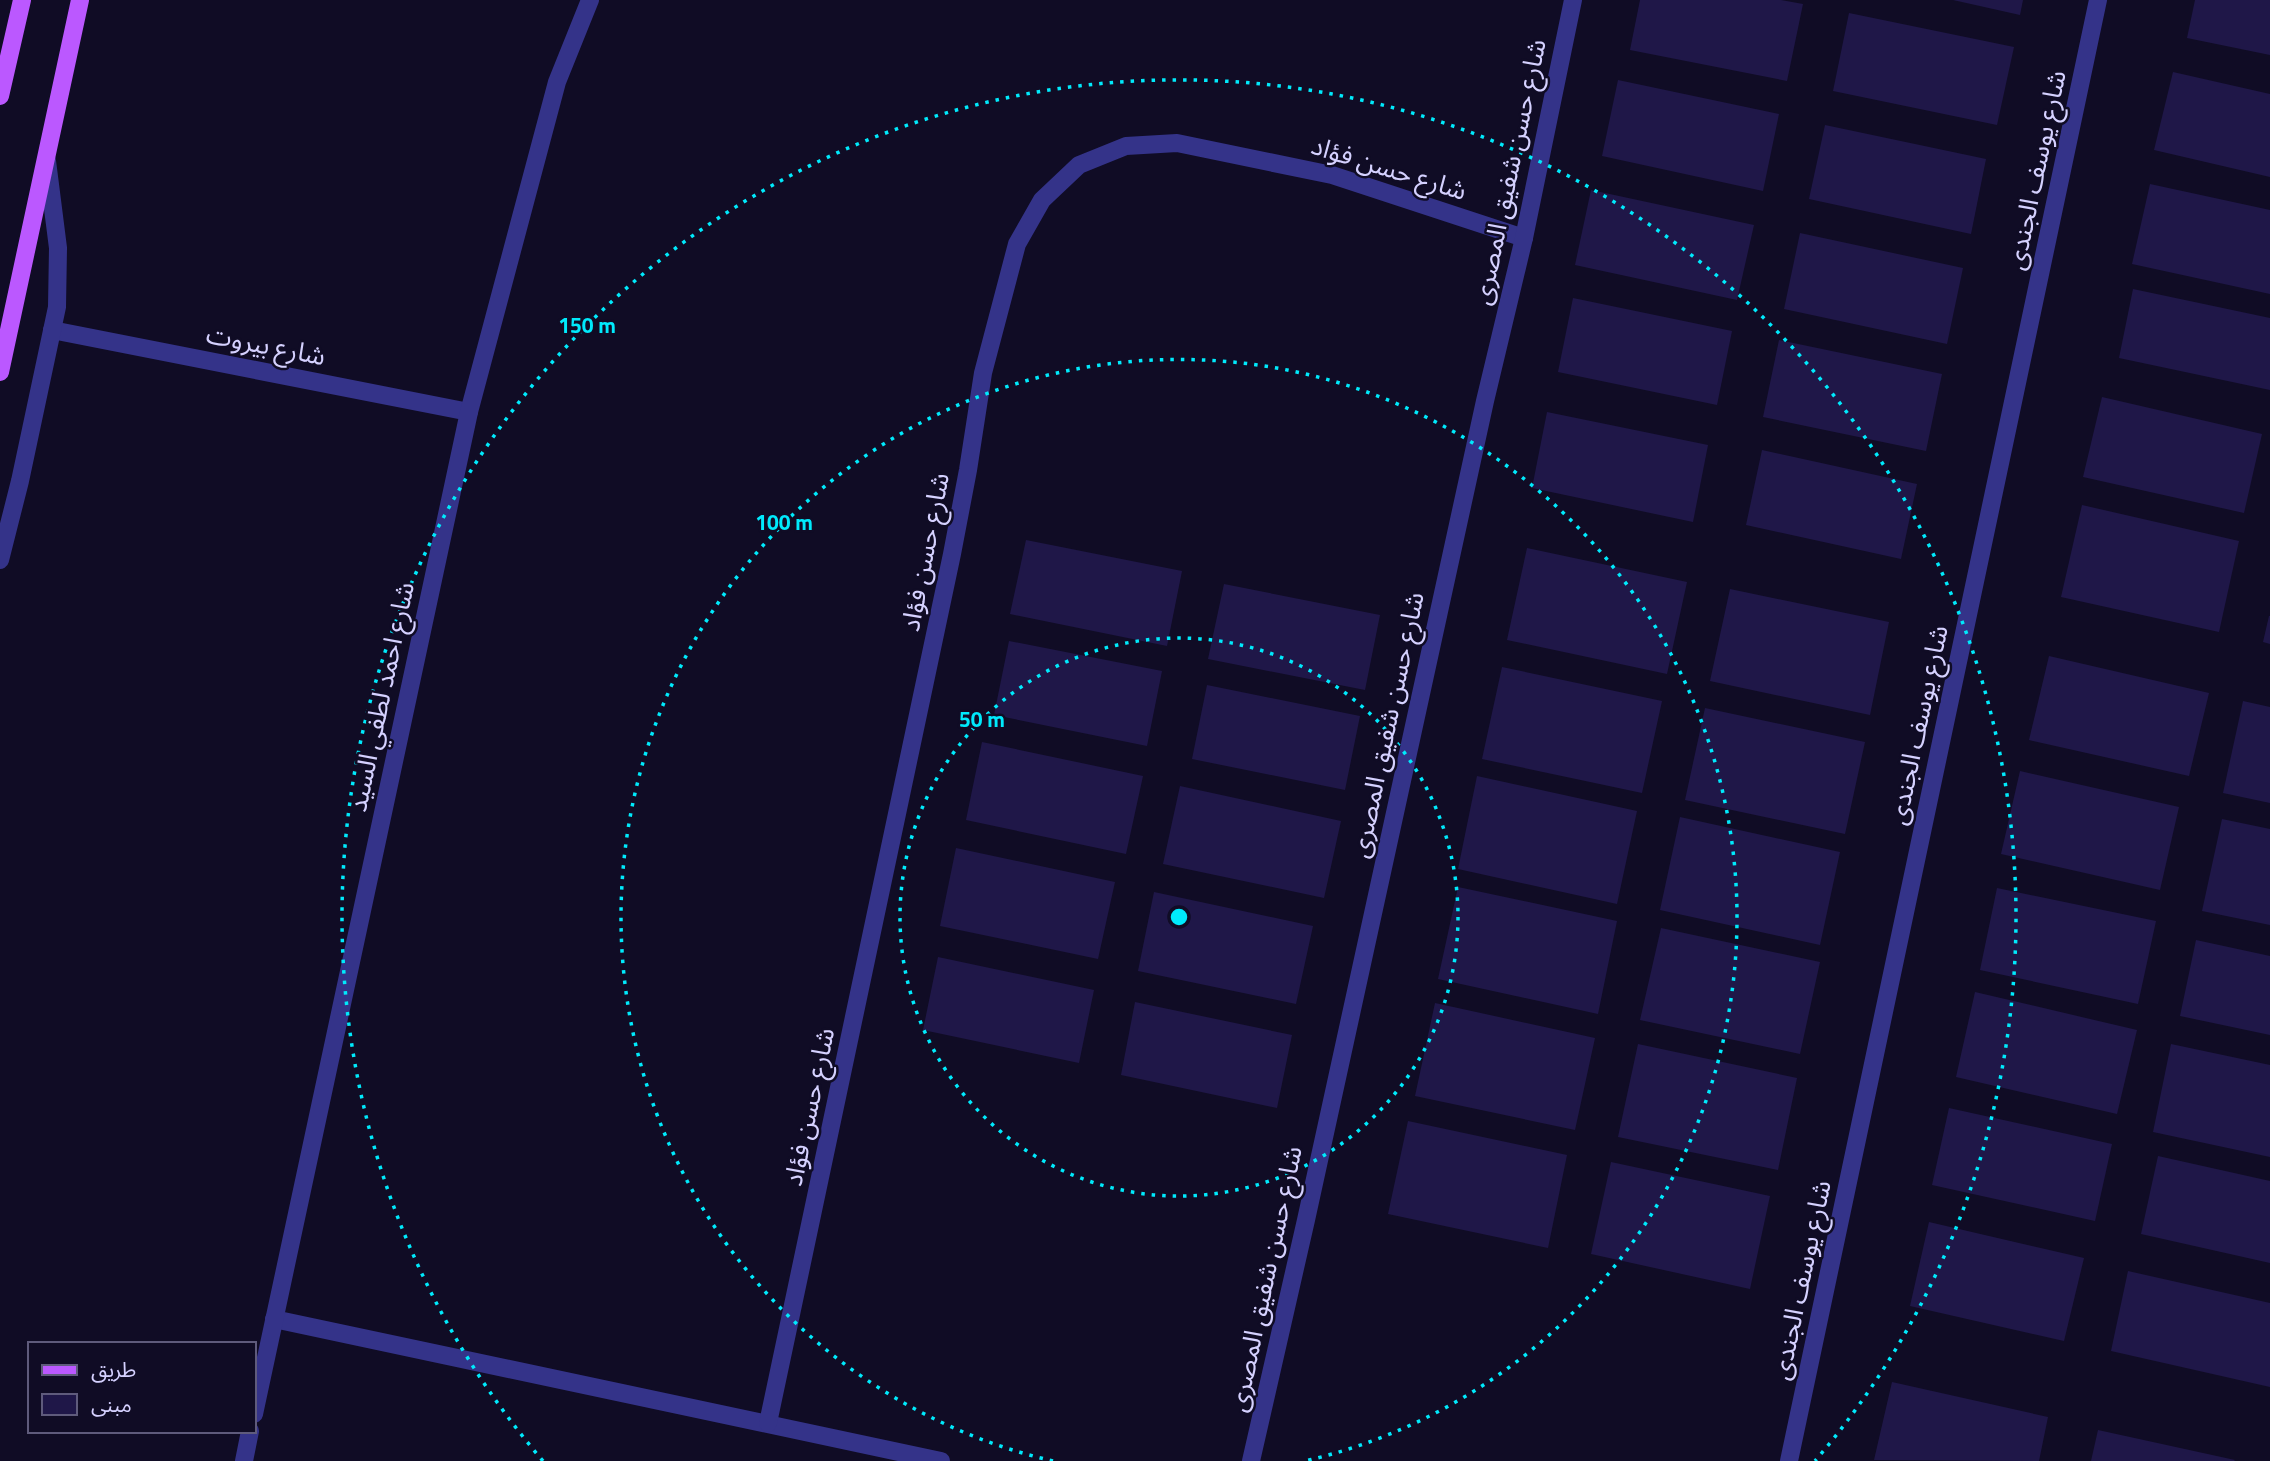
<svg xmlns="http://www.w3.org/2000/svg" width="2270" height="1461" font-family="'Titillium Web','Noto Sans Arabic',sans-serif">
	<rect width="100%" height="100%" fill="#100c25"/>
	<g fill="#1f1748">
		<path d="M1640,0H1781L1803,4L1787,81L1630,50Z"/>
		<path d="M1953,0H2023L2020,15Z"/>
		<path d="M2195,0H2270V55L2187,38Z"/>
		<path d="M1849,13L2014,47L1997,125L1833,91Z"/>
		<path d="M2173,72L2270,94V177L2154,150Z"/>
		<path d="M1618,80L1779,114L1763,191L1602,156Z"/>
		<path d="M1825,125L1986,159L1971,234L1809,199Z"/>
		<path d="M2150,184L2270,210V294L2132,264Z"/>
		<path d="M1591,190L1754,225L1737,300L1575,265Z"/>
		<path d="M1800,233L1963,268L1947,344L1784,309Z"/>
		<path d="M2133,289L2270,318V390L2119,358Z"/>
		<path d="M1573,298L1732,331L1717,405L1558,372Z"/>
		<path d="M1779,340L1942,374L1926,451L1763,417Z"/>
		<path d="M2102,397L2262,434L2244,513L2083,477Z"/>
		<path d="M1547,412L1708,445L1693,522L1532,488Z"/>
		<path d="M1762,450L1917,484L1901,559L1746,525Z"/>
		<path d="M2082,505L2239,541L2219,632L2061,597Z"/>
		<path d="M1026,540L1182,571L1167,646L1010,614Z"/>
		<path d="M1527,548L1687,582L1667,674L1507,640Z"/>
		<path d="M1224,584L1380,615L1365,690L1208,659Z"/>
		<path d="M1730,589L1889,622L1870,715L1710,681Z"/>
		<path d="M2269,616H2270V644L2263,642Z"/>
		<path d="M1009,641L1162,671L1147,746L994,715Z"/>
		<path d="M2049,656L2209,693L2189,776L2029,740Z"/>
		<path d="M1502,667L1662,701L1642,793L1482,759Z"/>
		<path d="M1207,685L1360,716L1345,790L1192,759Z"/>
		<path d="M2243,701L2270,707V803L2223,793Z"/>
		<path d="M1705,708L1865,742L1845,834L1685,800Z"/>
		<path d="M982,742L1143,776L1126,854L966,820Z"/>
		<path d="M2020,771L2179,807L2160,890L2001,854Z"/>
		<path d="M1477,776L1637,811L1617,904L1458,869Z"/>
		<path d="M1180,786L1341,821L1324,898L1163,864Z"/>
		<path d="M1680,817L1840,852L1820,945L1660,910Z"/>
		<path d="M2222,819L2270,829V925L2202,911Z"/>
		<path d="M956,848L1115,882L1098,959L940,926Z"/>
		<path d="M1458,887L1617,921L1598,1014L1438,979Z"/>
		<path d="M1997,888L2156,921L2138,1004L1980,970Z"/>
		<path d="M1154,892L1313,926L1296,1004L1138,971Z"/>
		<path d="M1661,928L1820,962L1800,1054L1640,1020Z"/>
		<path d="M2196,940L2270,956V1035L2180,1016Z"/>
		<path d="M938,957L1094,990L1079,1063L923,1030Z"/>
		<path d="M1975,992L2137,1030L2117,1114L1956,1077Z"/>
		<path d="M1135,1002L1292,1035L1277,1108L1121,1075Z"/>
		<path d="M1435,1003L1595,1038L1575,1130L1415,1096Z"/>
		<path d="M1638,1044L1797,1078L1778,1170L1618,1137Z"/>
		<path d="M2171,1044L2270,1065V1157L2153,1132Z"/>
		<path d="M1949,1108L2112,1144L2095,1221L1932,1185Z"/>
		<path d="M1408,1121L1567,1155L1548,1248L1388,1214Z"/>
		<path d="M2158,1156L2270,1181V1263L2141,1234Z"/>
		<path d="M1611,1162L1770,1196L1750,1289L1591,1254Z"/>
		<path d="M1929,1222L2084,1258L2064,1341L1910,1306Z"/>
		<path d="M2128,1271L2270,1303V1387L2111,1351Z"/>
		<path d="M1892,1382L2048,1417L2039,1461L1874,1460Z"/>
		<path d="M2098,1430L2235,1460L2234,1461H2091Z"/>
	</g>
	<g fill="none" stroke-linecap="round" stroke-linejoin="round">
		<g stroke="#343389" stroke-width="18">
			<path d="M52,330L469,412"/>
			<path d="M0,560L20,481L57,307L58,248L47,161"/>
			<path d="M274,1319L941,1461"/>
			<path d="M254,1414L469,412L557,82L590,0"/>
			<path d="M768,1423L952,554L968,470L983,373L1017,244L1042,200L1079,165L1126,146L1177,143L1332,175L1524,238"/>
			<path d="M244,1461L250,1431"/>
			<path d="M1251,1461L1306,1220L1485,401L1524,238L1573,0"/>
			<path d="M1789,1461L2098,0"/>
		</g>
		<g stroke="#bb58ff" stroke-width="18">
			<path d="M0,96L22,0"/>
			<path d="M0,372L80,0"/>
		</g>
	</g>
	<g fill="none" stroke="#00eafc" stroke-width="3.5" stroke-dasharray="3.5 7">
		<circle cx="1179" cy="917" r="279"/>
		<path d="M1053 1461A558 558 0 1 1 1305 1461"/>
		<path d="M543 1461A837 837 0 1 1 1815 1461"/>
	</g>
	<g text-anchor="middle" stroke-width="5" stroke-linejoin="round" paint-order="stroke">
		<g font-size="26" fill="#d5d1ff" stroke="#100c25">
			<text transform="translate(1389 168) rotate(17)" y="9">شارع حسن فؤاد</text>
			<text transform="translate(2036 170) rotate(-78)" y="9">شارع يوسف الجندى</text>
			<text transform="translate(1509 172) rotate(-78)" y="9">شارع حسن شفيق المصرى</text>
			<text transform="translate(266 345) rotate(11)" y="9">شارع بيروت</text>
			<text transform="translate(925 552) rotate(-79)" y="9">شارع حسن فؤاد</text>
			<text transform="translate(381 697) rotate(-78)" y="9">شارع احمد لطفي السيد</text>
			<text transform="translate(1387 725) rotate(-78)" y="9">شارع حسن شفيق المصرى</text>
			<text transform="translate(1918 725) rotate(-78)" y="9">شارع يوسف الجندى</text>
			<text transform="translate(809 1107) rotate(-78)" y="9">شارع حسن فؤاد</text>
			<text transform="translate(1265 1279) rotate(-78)" y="9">شارع حسن شفيق المصرى</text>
			<text transform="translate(1801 1280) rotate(-78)" y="9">شارع يوسف الجندى</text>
		</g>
	</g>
	<circle cx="1179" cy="917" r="10" fill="#00eafc" stroke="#100c25" stroke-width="3.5"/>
	<g font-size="21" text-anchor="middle" font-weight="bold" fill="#00eafc" stroke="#100c25" stroke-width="5" stroke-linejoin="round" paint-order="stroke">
		<text x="587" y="333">150 m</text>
		<text x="784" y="530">100 m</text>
		<text x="982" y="727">50 m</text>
	</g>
	<rect x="28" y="1342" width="228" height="91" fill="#100c25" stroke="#5f5b7c" stroke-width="2"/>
	<rect x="42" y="1365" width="35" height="10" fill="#bb58ff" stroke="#5f5b7c" stroke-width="2"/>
	<text x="91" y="1377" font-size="21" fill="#d5d1ff">طريق</text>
	<rect x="42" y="1394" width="35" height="21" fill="#1f1748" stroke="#5f5b7c" stroke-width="2"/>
	<text x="91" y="1412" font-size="21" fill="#d5d1ff">مبنى</text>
</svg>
